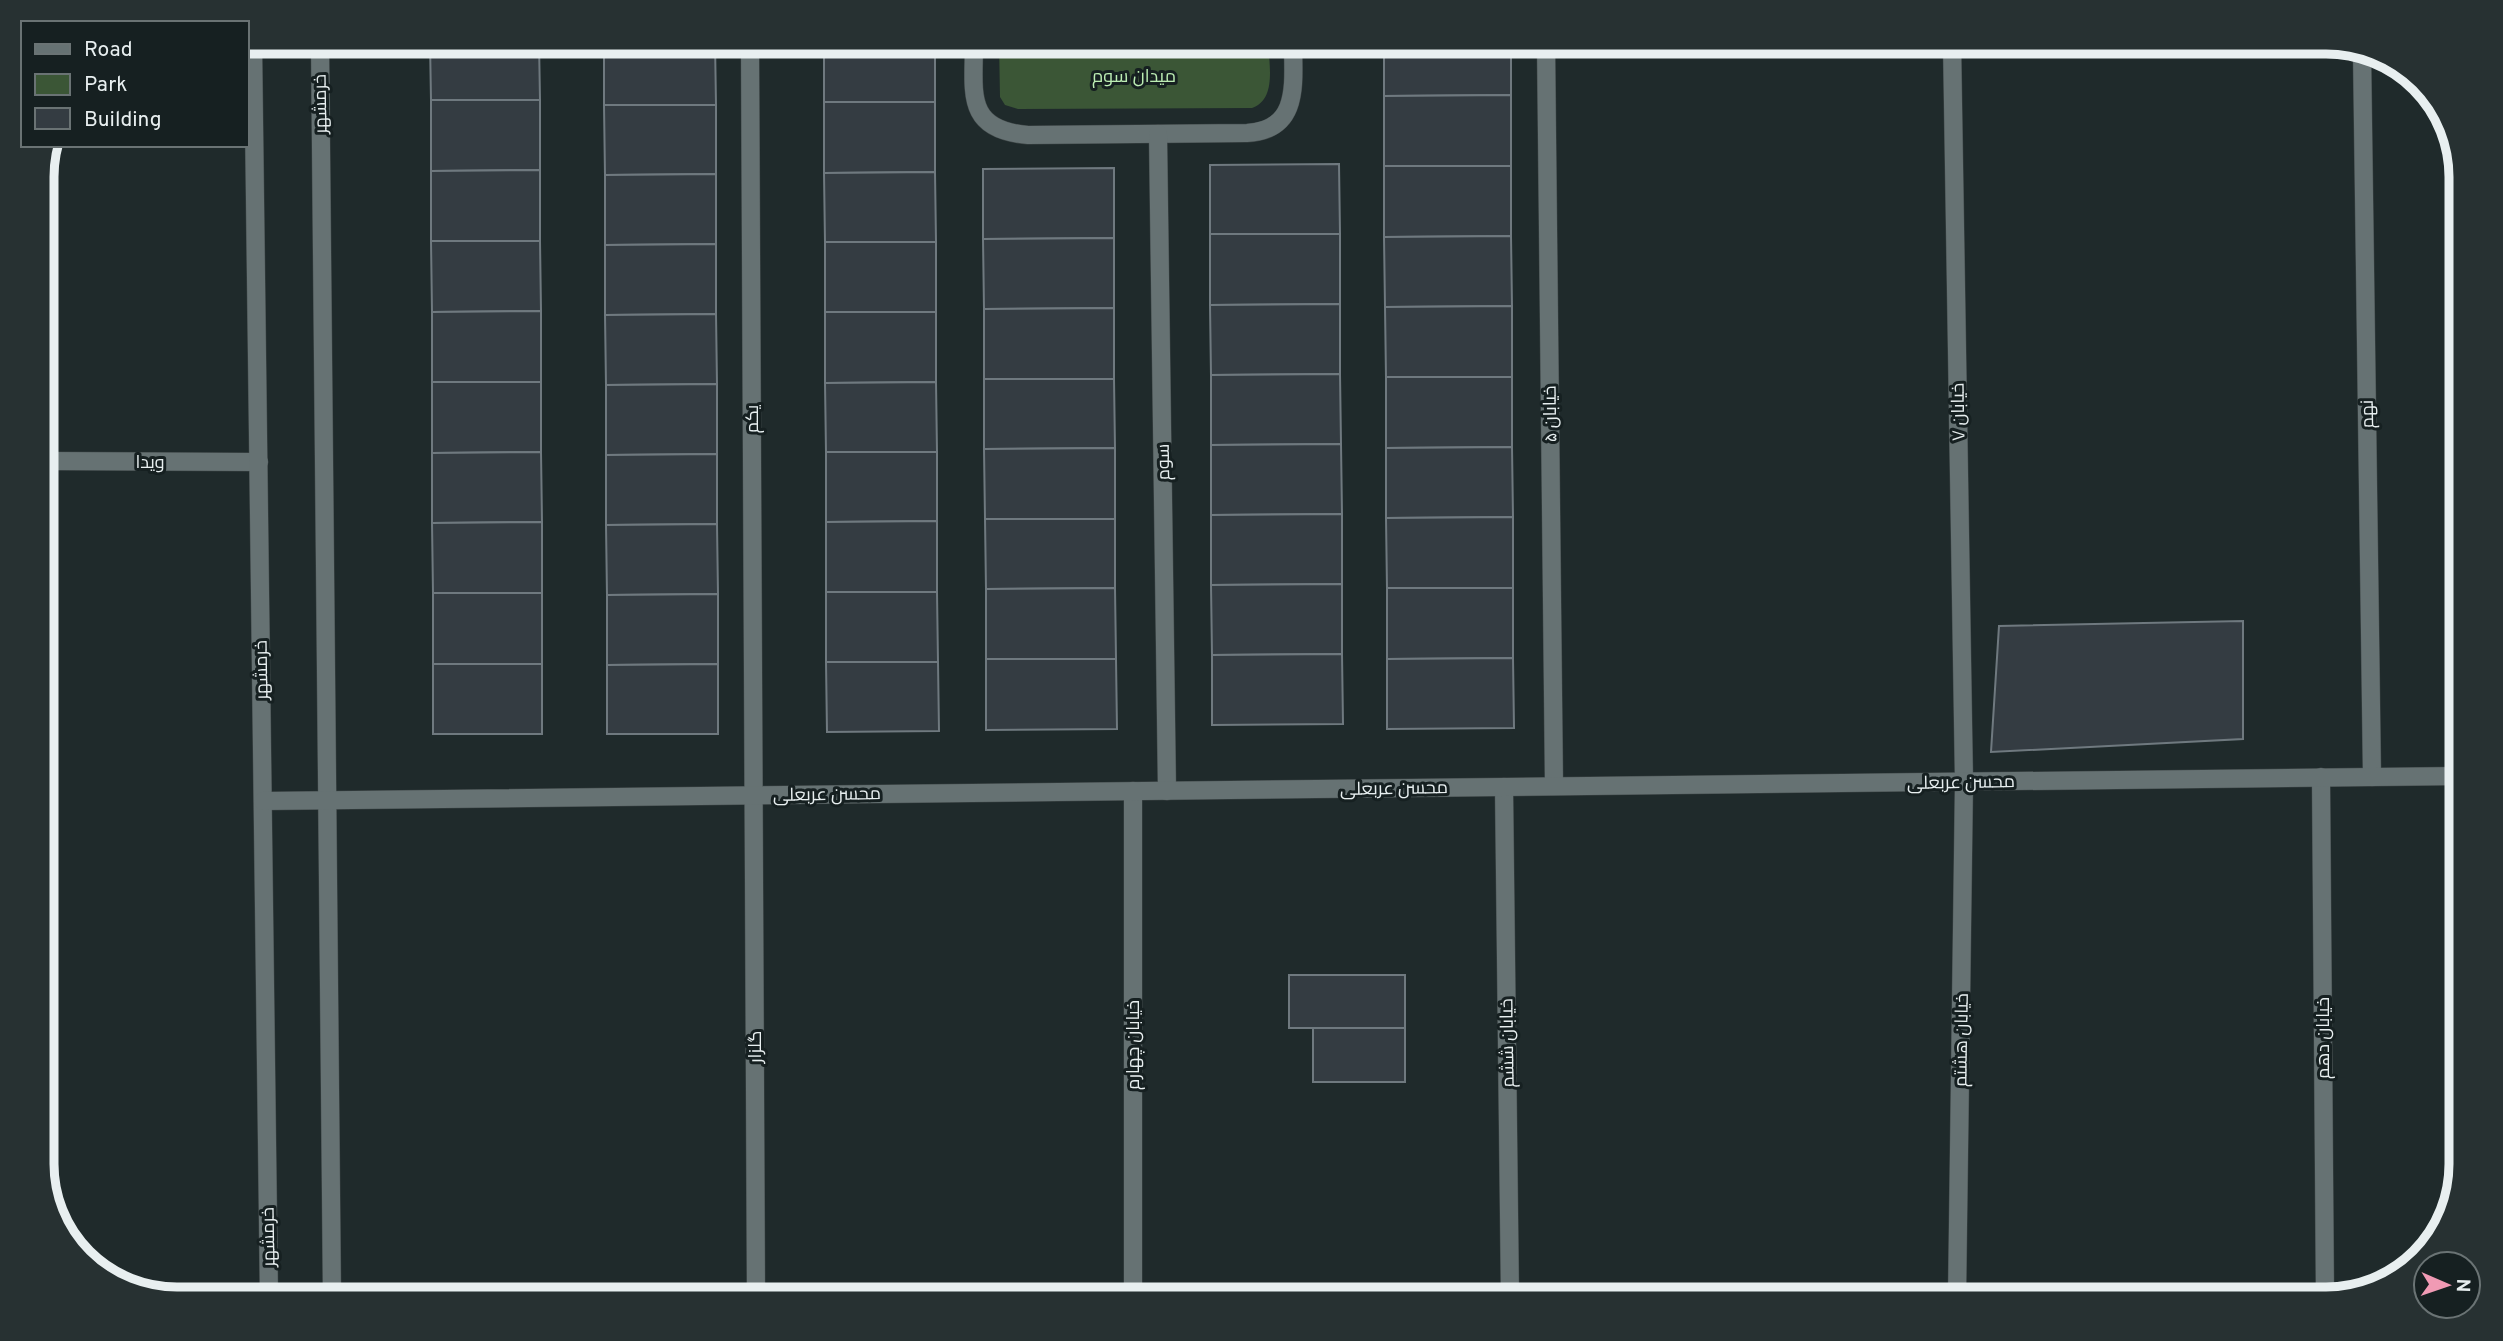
<svg xmlns="http://www.w3.org/2000/svg" width="2503" height="1341" font-family="Overpass,Cairo,sans-serif">
	<rect width="100%" height="100%" fill="#1f2a2b"/>
	<path fill="#3b5636" d="M999,42H1268C1269,63 1277,100 1252,108L1018,109L1005,105L1000,97Z"/>
	<g fill="#343c42" stroke="#6f797f" stroke-width="2">
		<path d="M430,42H539L540,100H431Z"/>
		<path d="M604,42H715L716,105H604Z"/>
		<rect x="824" y="42" width="111" height="60"/>
		<path d="M1384,42H1511V95L1384,96Z"/>
		<path d="M1511,95V166H1384V96Z"/>
		<path d="M431,100H540V170L431,171Z"/>
		<path d="M824,102H935V172L824,173Z"/>
		<path d="M604,105H716V174L605,175Z"/>
		<path d="M1339,164L1340,234H1210V165Z"/>
		<path d="M1384,166H1511V236L1384,237Z"/>
		<path d="M1114,168V238L983,239V169Z"/>
		<path d="M540,170V241H431V171Z"/>
		<path d="M935,172L936,242H825L824,173Z"/>
		<path d="M716,174V244L605,245V175Z"/>
		<path d="M1210,234H1340V304L1210,305Z"/>
		<path d="M1511,236L1512,306L1385,307L1384,237Z"/>
		<path d="M1114,238V308L984,309L983,239Z"/>
		<path d="M431,241H540L541,311L432,312Z"/>
		<rect x="825" y="242" width="111" height="70"/>
		<path d="M716,244V314L605,315V245Z"/>
		<path d="M1340,304V374L1211,375L1210,305Z"/>
		<path d="M1512,306V377H1386L1385,307Z"/>
		<path d="M1114,308V379H984V309Z"/>
		<path d="M541,311V382H432V312Z"/>
		<path d="M825,312H936V382L825,383Z"/>
		<path d="M716,314L717,384L606,385L605,315Z"/>
		<path d="M1340,374L1341,444L1211,445V375Z"/>
		<path d="M1386,377H1512V447L1386,448Z"/>
		<path d="M984,379H1114L1115,448L984,449Z"/>
		<path d="M432,382H541V452L432,453Z"/>
		<path d="M936,382L937,452H826L825,383Z"/>
		<path d="M717,384V454L606,455V385Z"/>
		<path d="M1341,444L1342,514L1211,515V445Z"/>
		<path d="M1512,447L1513,517L1386,518V448Z"/>
		<path d="M1115,448V519H985L984,449Z"/>
		<path d="M541,452L542,522L432,523V453Z"/>
		<path d="M826,452H937V521L826,522Z"/>
		<path d="M717,454V524L606,525V455Z"/>
		<path d="M1342,514V584L1211,585V515Z"/>
		<path d="M1513,517V588H1387L1386,518Z"/>
		<path d="M985,519H1115V588L986,589Z"/>
		<path d="M937,521V592H826V522Z"/>
		<path d="M542,522V593H433L432,523Z"/>
		<path d="M717,524L718,594L607,595L606,525Z"/>
		<path d="M1342,584V654L1212,655L1211,585Z"/>
		<path d="M1115,588L1116,659H986V589Z"/>
		<path d="M1387,588H1513V658L1387,659Z"/>
		<path d="M826,592H937L938,662H826Z"/>
		<rect x="433" y="593" width="109" height="71"/>
		<path d="M718,594V664L607,665V595Z"/>
		<path d="M2243,621V739L1991,752L1999,626Z"/>
		<path d="M1342,654L1343,724L1212,725V655Z"/>
		<path d="M1513,658L1514,728L1387,729V659Z"/>
		<path d="M986,659H1116L1117,729L986,730Z"/>
		<path d="M826,662H938L939,731L827,732Z"/>
		<rect x="433" y="664" width="109" height="70"/>
		<path d="M718,664V734H607V665Z"/>
		<rect x="1289" y="975" width="116" height="53"/>
		<rect x="1313" y="1028" width="92" height="54"/>
	</g>
	<g fill="none" stroke-linecap="round" stroke-linejoin="round">
		<g stroke="#3f4748" stroke-width="19">
			<g id="street">
				<path d="M750,42L756,1299"/>
				<path d="M974,42C974,92 964,130 1028,135L1247,133C1301,130 1293,82 1293,42"/>
				<path d="M1546,42L1554,786"/>
				<path d="M1952,42L1964,782L1957,1299"/>
				<path d="M2362,51L2372,777"/>
				<path d="M1158,134L1167,791"/>
				<path d="M42,461L259,462"/>
				<path d="M2321,777L2325,1299"/>
				<path d="M1504,787L1510,1299"/>
				<path d="M1133,1299V791"/>
			</g>
		</g>
		<g stroke="#3f4748" stroke-width="19">
			<g id="secondary">
				<path d="M253,42L269,1299"/>
				<path d="M320,42L332,1299"/>
				<path d="M263,801L2461,776"/>
			</g>
		</g>
		<use href="#street" stroke="#667273" stroke-width="18"/>
		<use href="#secondary" stroke="#667273" stroke-width="18"/>
	</g>
	<g text-anchor="middle" stroke-width="6" stroke-linejoin="round" paint-order="stroke">
		<g font-size="18" fill="#bcedb3" stroke="#162021">
			<text x="1134" y="82">میدان سوم</text>
		</g>
		<g font-size="18" fill="#e8eff0" stroke="#162021">
			<text transform="translate(320 104) rotate(-91)" y="6">خرمشهر</text>
			<text transform="translate(1958 412) rotate(-91)" y="6">خیابان ۷</text>
			<text transform="translate(1550 414) rotate(-91)" y="6">خیابان ۵</text>
			<text transform="translate(2367 414) rotate(-91)" y="6">نهم</text>
			<text transform="translate(752 419) rotate(-90)" y="6">یکم</text>
			<text x="150" y="468">ویدا</text>
			<text transform="translate(1163 462) rotate(-91)" y="6">سوم</text>
			<text transform="translate(261 670) rotate(-91)" y="6">خرمشهر</text>
			<text transform="translate(1961 782) rotate(-1)" y="6">محسن عربعلی</text>
			<text transform="translate(1394 788) rotate(-1)" y="6">محسن عربعلی</text>
			<text transform="translate(827 794) rotate(-1)" y="6">محسن عربعلی</text>
			<text transform="translate(2323 1038) rotate(-90)" y="6">خیابان دهم</text>
			<text transform="translate(1961 1040) rotate(-89)" y="6">خیابان هشتم</text>
			<text transform="translate(1507 1043) rotate(-91)" y="6">خیابان ششم</text>
			<text transform="translate(1133 1045) rotate(-90)" y="6">خیابان چهارم</text>
			<text transform="translate(755 1047) rotate(-90)" y="6">گلزار</text>
			<text transform="translate(268 1237) rotate(-91)" y="6">خرمشهر</text>
		</g>
	</g>
	<path d="M0 0H2503V1341H0ZM177 54H2326A123 123 0 0 1 2449 177V1164A123 123 0 0 1 2326 1287H177A123 123 0 0 1 54 1164V177A123 123 0 0 1 177 54Z" fill="#273132" fill-rule="evenodd"/>
	<path fill="none" stroke="#e8eff0" stroke-width="9" d="M177 54H2326A123 123 0 0 1 2449 177V1164A123 123 0 0 1 2326 1287H177A123 123 0 0 1 54 1164V177A123 123 0 0 1 177 54Z"/>
	<rect x="21" y="21" width="228" height="126" fill="#162021" stroke="#6a7374" stroke-width="2"/>
	<rect x="35" y="44" width="35" height="10" fill="#667273" stroke="#6a7374" stroke-width="2"/>
	<text x="84" y="56" font-size="21" fill="#e8eff0">Road</text>
	<rect x="35" y="74" width="35" height="21" fill="#3b5636" stroke="#6a7374" stroke-width="2"/>
	<text x="84" y="91" font-size="21" fill="#e8eff0">Park</text>
	<rect x="35" y="108" width="35" height="21" fill="#343c42" stroke="#6a7374" stroke-width="2"/>
	<text x="84" y="126" font-size="21" fill="#e8eff0">Building</text>
	<g transform="translate(2447 1285) rotate(92)"><circle r="33" fill="#162021" stroke="#6a7374" stroke-width="2"/>
	<path d="M0-5L12 26L0 18L-12 26Z" fill="#f09ab4"/>
	<text y="-10" font-size="19" font-weight="bold" text-anchor="middle" fill="#e8eff0">N</text>
	</g>
</svg>
